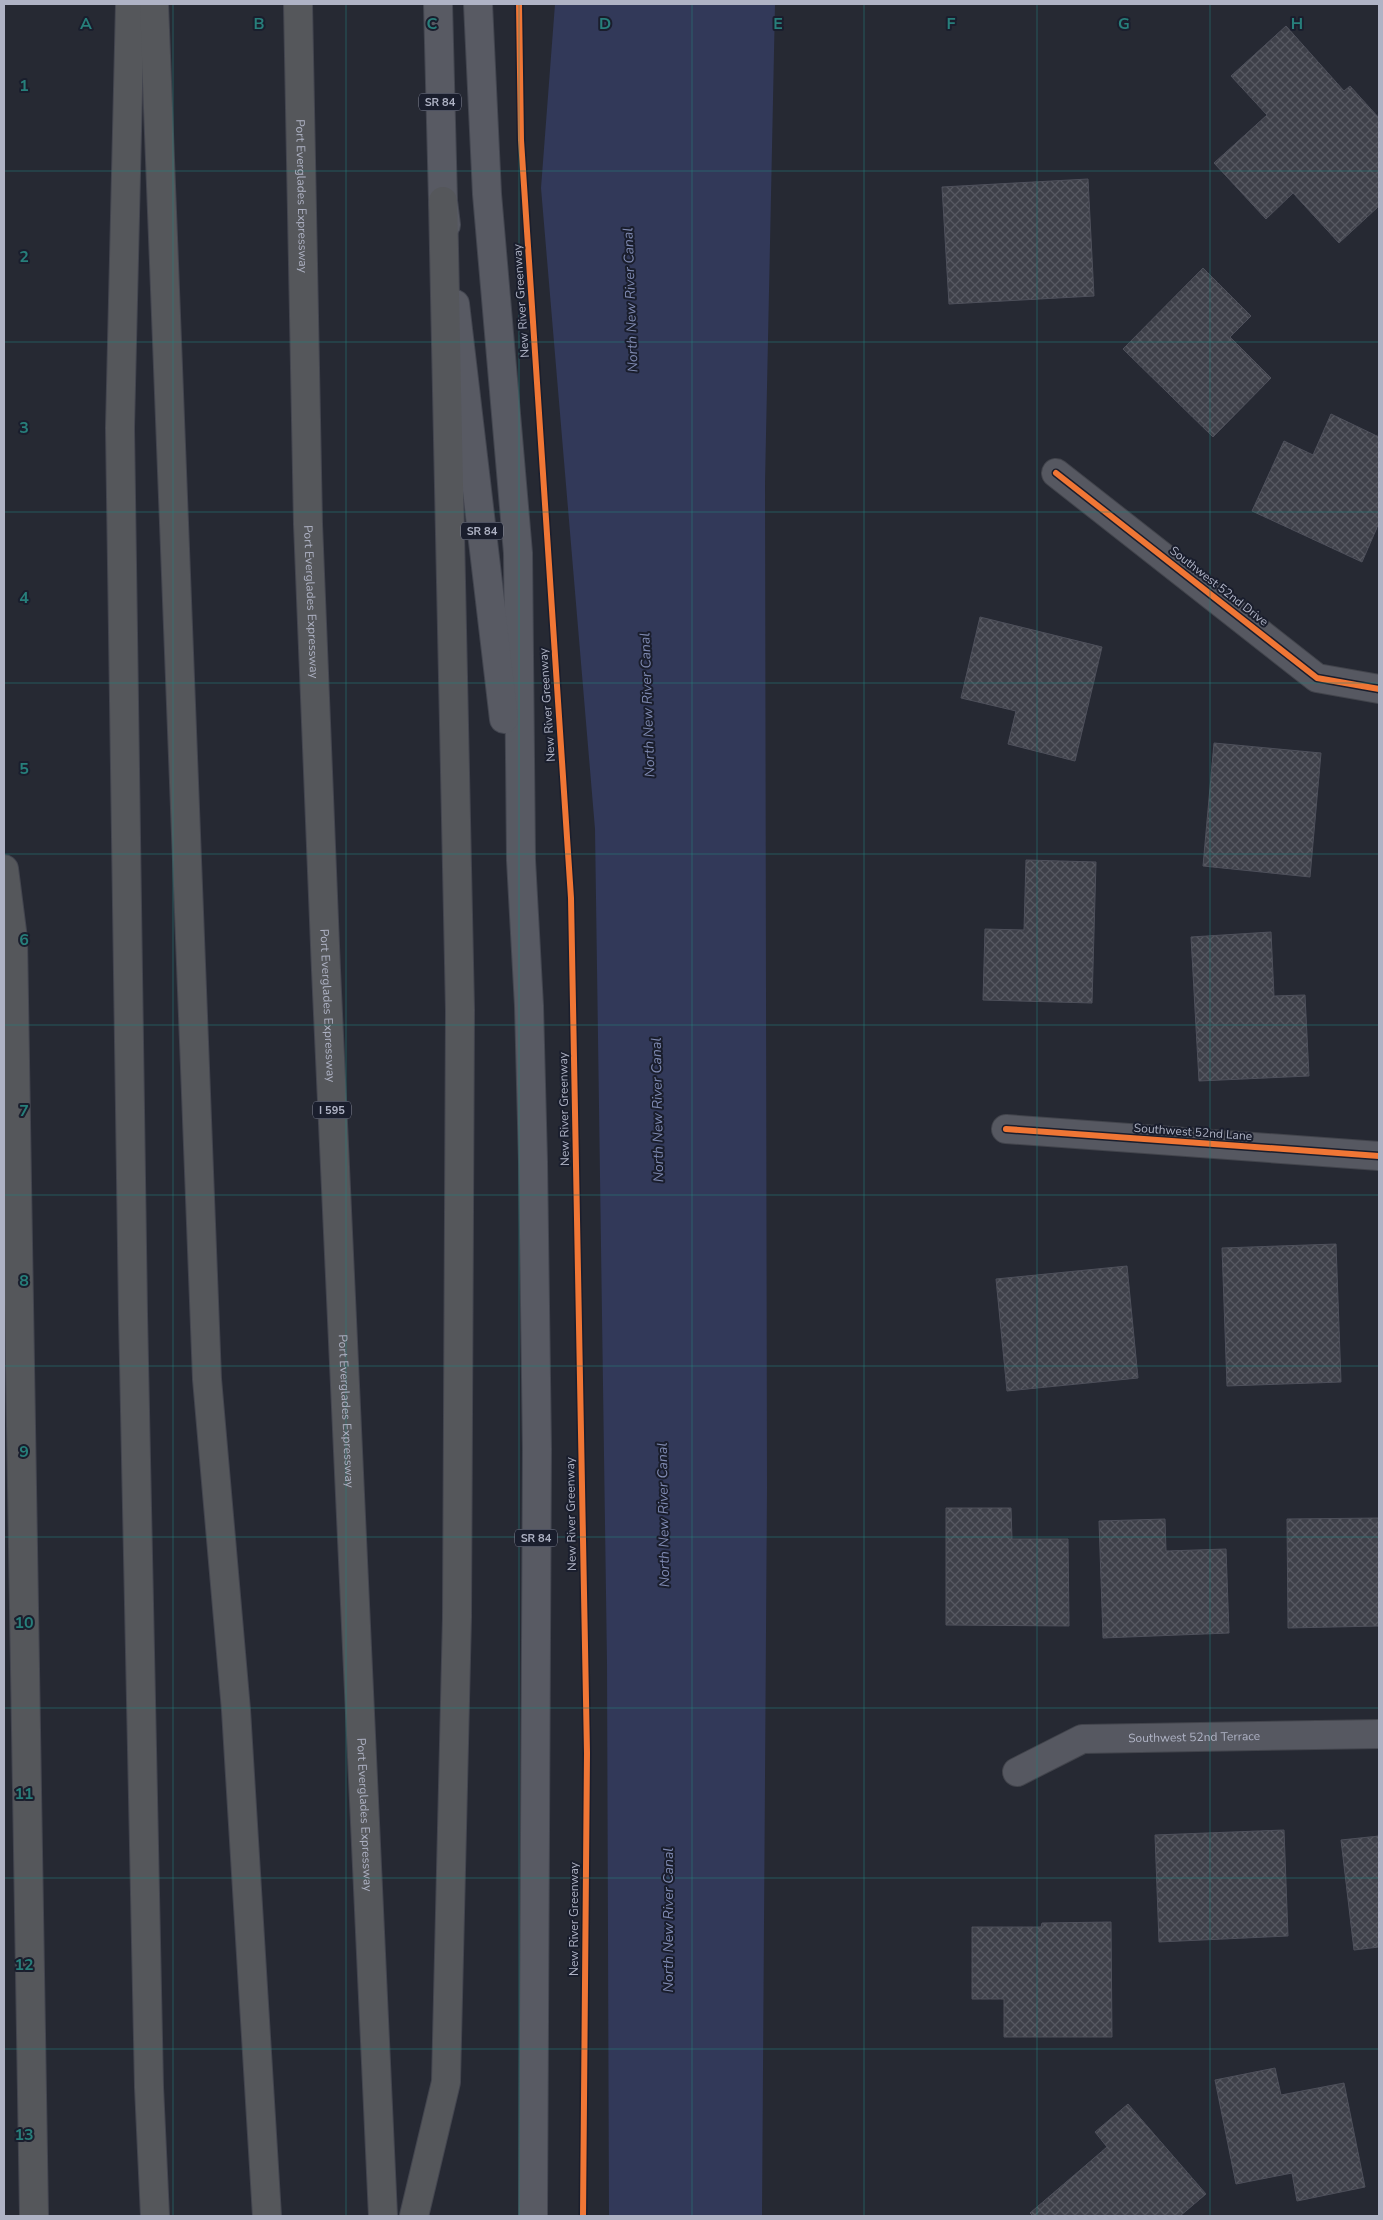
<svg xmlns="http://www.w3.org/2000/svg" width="1383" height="2220" font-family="'Nunito Sans',sans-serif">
	<defs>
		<pattern id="building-cross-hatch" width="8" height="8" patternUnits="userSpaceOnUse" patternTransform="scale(1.25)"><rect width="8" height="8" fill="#3e4049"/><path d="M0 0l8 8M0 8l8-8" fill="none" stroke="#575962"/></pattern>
	</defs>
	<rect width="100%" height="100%" fill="#262933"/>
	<path fill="#323959" d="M555,4H775L765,483L767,1487L762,2216H609L607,1663L595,829L541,188Z"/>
	<g fill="url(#building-cross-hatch)" stroke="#4e505b">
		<path d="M1286,26L1344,91L1350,86L1379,118V206L1339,243L1293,193L1266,219L1214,163L1267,115L1231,76Z"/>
		<path d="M1088,179L1094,296L949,304L942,187Z"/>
		<path d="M1203,268L1251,316L1230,337L1271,378L1213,437L1123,349Z"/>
		<path d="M1331,414L1379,437V523L1362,562L1252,511L1284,441L1313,455Z"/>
		<path d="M980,617L1102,647L1075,761L1008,744L1016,711L961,698Z"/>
		<path d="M1214,743L1321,753L1310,877L1203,866Z"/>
		<path d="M1026,860L1096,862L1092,1003L983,1000L985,929L1024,930Z"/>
		<path d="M1271,932L1274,996L1305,995L1309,1076L1199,1081L1191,937Z"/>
		<path d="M1336,1244L1341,1382L1227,1386L1222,1248Z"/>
		<path d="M1127,1266L1138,1378L1007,1391L996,1279Z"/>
		<path d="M946,1508H1011L1012,1539H1068L1069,1626L946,1625Z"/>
		<path d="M1379,1518V1626L1288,1628L1287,1519Z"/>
		<path d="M1165,1519L1166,1551L1226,1549L1229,1633L1103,1638L1099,1521Z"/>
		<path d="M1284,1830L1288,1936L1159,1942L1155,1835Z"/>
		<path d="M1379,1836V1947L1354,1950L1341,1840Z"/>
		<path d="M1111,1922L1112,2037H1004V1999H972V1927H1041L1042,1923Z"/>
		<path d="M1275,2068L1281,2095L1344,2083L1365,2187L1297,2201L1292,2173L1236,2184L1215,2080Z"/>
		<path d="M1128,2104L1206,2194L1180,2216H1033L1030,2213L1107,2147L1095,2132Z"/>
	</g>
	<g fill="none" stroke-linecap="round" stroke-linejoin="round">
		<g stroke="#42444c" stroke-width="30">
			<g id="street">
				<path d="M1056,473L1317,678L1379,689"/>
				<path d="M1006,1129L1379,1156"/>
				<path id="s1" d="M1017,1772L1082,1739L1379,1734"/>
			</g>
		</g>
		<g stroke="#434650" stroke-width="30">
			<g id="primary">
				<path d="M438,4L443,201L446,225"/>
				<path d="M478,4L487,194L518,553L521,860L529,1006L533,1162L537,1449L533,2216"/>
				<path d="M455,304L504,719"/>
			</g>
		</g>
		<g stroke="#43454f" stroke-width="30">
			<g id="highway">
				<path d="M130,4L120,428L133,1314L149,2087L155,2216"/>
				<path d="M154,4L207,1379L236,1710L267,2216"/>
				<path id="s2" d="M298,4L308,524L326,970L383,2216"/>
				<path d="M4,869L13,939L34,2216"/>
				<path d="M414,2216L446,2082L457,1617L460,1010L443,201"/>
			</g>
		</g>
		<use href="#street" stroke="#565861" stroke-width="28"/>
		<use href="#primary" stroke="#585a63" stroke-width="28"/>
		<use href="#highway" stroke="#55575b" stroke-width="28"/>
		<g stroke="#1a1e2d" stroke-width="9">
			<g id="cycleway">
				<path d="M519,4L521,140L571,898L587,1753L583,2216"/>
				<path d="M1056,473L1317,678L1379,689"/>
				<path d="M1006,1129L1379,1156"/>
			</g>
		</g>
		<use href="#cycleway" stroke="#f07635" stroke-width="6"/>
	</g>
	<path fill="none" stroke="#277f7b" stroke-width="1" stroke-opacity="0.55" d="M173,4V2216M346,4V2216M519,4V2216M692,4V2216M864,4V2216M1037,4V2216M1210,4V2216M4,171H1379M4,342H1379M4,512H1379M4,683H1379M4,854H1379M4,1025H1379M4,1195H1379M4,1366H1379M4,1537H1379M4,1708H1379M4,1878H1379M4,2049H1379"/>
	<g text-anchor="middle" stroke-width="4" stroke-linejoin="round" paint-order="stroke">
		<g fill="#1a1e2d" stroke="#828697" stroke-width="1">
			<rect x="419" y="93.5" width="42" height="17" rx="4"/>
			<rect x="461" y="522.5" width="42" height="17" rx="4"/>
			<rect x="313" y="1101.5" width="38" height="17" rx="4"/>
			<rect x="515" y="1529.5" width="42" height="17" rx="4"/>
		</g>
		<g font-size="11" font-weight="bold" fill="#afb3c5">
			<text x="440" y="106">SR 84</text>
			<text x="482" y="535">SR 84</text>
			<text x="332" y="1114">I 595</text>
			<text x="536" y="1542">SR 84</text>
		</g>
		<g font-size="12" fill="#afb3c5" stroke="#1a1e2d">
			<text dy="4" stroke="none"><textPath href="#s2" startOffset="192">Port Everglades Expressway</textPath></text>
			<text transform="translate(521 301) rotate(-94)" y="4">New River Greenway</text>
			<text transform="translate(1219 586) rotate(38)" y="4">Southwest 52nd Drive</text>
			<text dy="4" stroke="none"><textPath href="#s2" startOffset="598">Port Everglades Expressway</textPath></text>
			<text transform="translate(547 705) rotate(-94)" y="4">New River Greenway</text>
			<text dy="4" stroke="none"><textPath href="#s2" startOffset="1002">Port Everglades Expressway</textPath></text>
			<text transform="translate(564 1109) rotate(-91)" y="4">New River Greenway</text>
			<text transform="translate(1193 1132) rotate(4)" y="4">Southwest 52nd Lane</text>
			<text dy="4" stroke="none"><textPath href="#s2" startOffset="1408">Port Everglades Expressway</textPath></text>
			<text transform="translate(571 1514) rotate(-91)" y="4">New River Greenway</text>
			<text dy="4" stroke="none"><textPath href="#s1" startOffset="185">Southwest 52nd Terrace</textPath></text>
			<text dy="4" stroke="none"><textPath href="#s2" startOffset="1812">Port Everglades Expressway</textPath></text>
			<text transform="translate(574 1919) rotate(-90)" y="4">New River Greenway</text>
		</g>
		<g font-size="14" font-style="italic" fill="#7f8ab2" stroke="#1a1e2d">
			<text transform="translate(630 300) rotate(-92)" y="5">North New River Canal</text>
			<text transform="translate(647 705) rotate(-92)" y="5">North New River Canal</text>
			<text transform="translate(657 1110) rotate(-91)" y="5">North New River Canal</text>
			<text transform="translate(663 1515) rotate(-91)" y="5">North New River Canal</text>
			<text transform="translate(668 1920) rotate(-90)" y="5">North New River Canal</text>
		</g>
	</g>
	<g font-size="16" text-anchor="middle" font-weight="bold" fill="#277f7b" stroke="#1a1e2d" stroke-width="4" stroke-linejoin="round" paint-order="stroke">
		<text x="86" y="29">A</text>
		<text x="259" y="29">B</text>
		<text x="432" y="29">C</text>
		<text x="605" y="29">D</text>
		<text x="778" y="29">E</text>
		<text x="951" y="29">F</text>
		<text x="1124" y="29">G</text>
		<text x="1297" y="29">H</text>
		<text x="24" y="91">1</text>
		<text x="24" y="262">2</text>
		<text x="24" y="433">3</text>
		<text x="24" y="603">4</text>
		<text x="24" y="774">5</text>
		<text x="24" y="945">6</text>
		<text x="24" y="1116">7</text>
		<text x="24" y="1286">8</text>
		<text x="24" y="1457">9</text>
		<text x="24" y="1628">10</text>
		<text x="24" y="1799">11</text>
		<text x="24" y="1970">12</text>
		<text x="24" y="2140">13</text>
	</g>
	<rect width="1383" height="2220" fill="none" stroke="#afb3c5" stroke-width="10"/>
</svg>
